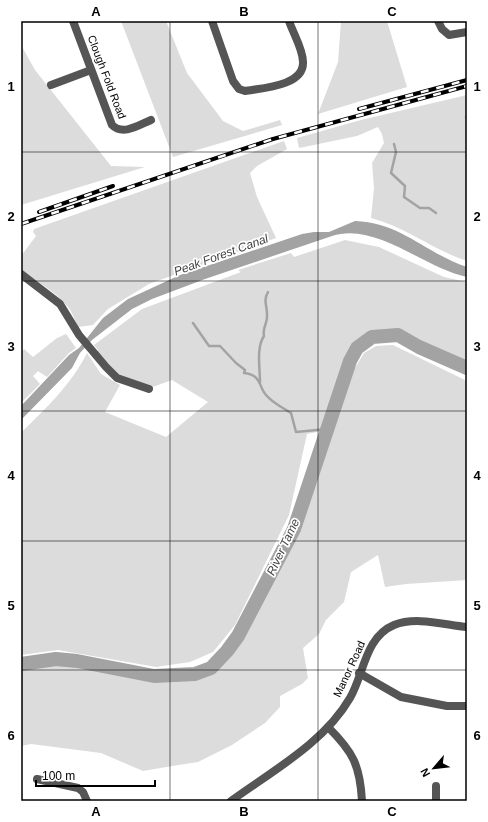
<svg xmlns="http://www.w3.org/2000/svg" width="488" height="822" font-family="Arial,sans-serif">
	<rect width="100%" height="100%" fill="#fff"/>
	<g fill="#dcdcdc">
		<path d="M121,21H166L187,73L223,121L243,131L280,120L282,125L173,157Z"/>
		<path d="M341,21H387L407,87L318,114L338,62Z"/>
		<path d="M21,45L35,70L111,166L145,167L21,205Z"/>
		<path d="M467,95V261C433,250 406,227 371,218L374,188L372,163L384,143L382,134L378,127L357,136L299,148L297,138L361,120Z"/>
		<path d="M284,141L287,149L257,166L250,173L257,197L276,238L149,284L108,309L93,325L78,327C75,321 73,313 68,307C58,294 36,279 21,272V256L36,236L33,232L34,229Z"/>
		<path d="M345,240L379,247L444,277L467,282V368L419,347L398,335L376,336L357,348L350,361L327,430L307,434L289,515L235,625L213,652L190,662L156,667L58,650L21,655V433C46,408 71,385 87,353L101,374L120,385L105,412L166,437L208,402L172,380L147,389L117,378L95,353L98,350L94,345L142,309L241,272L238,270L291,253L294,257Z"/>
		<path d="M66,334L76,348L69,353L47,377L38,371L33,376L40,384L21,403V353L24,349L33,357L57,338Z"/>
		<path d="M393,345L467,381V580L406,584L385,587L378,555L351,572L344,602L326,620L319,634L303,648L308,678L302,684L280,696V707L265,723L232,745L198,762L172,766L143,771L101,753L31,744L21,746V664C33,662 45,659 57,659C89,661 120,672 152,676C169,677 195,678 209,669C244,646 291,537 305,496L309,499L352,373L364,353L376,346Z"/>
	</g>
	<path fill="#a3a3a3" d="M355,221C402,223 425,253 467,267V277C424,268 376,222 332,236L205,279L152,299L132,309L92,340L80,353L72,368L21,420V406L69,355L79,348L103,318L128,299L180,275L302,234L314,232H329Z"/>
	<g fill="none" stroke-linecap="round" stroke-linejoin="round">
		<g stroke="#a3a3a3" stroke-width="2.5">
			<path d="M466,117L467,118"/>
			<path d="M394,144L396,152L391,173L405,186L404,197L420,208H429L436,213"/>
			<path d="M193,323L209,346H220L236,363L245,370L244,373C263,375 258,388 267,396C273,403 283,408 291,413L296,432L327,429"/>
			<path d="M260,382C260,368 256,348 264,336C262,328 268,323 267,314C267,305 263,301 268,292"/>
		</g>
		<path stroke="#a3a3a3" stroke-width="14" d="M21,664L56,659L77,661L154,676L195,674L211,668L227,651L238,636L294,529L350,361L357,348L372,337L398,335L419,347L467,368"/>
		<g stroke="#555" stroke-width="8">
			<path d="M73,21L112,125C123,136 139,125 151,120"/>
			<path d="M212,21L233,81L239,89L245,91C262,88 304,86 303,62C303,49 293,33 289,21"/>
			<path d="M438,21L442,29L449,35L467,32"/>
			<path d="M51,85L91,70"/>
			<path d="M21,274L60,304L79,335L106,367L117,378L149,389"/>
			<path d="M359,673L401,697L447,706H467"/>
			<path d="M328,727C353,752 360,765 362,801"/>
			<path d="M37,779L78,788L83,792L87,801"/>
			<path d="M231,801C272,771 324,743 350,698C364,674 365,637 394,625C416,616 445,625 467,627"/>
			<path d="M436,801V786"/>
		</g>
		<g stroke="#000" stroke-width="4">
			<g id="rail">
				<path d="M359,109L467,80"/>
				<path d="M39,212L113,186"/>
				<path d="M21,224L273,139L467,86"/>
			</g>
		</g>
		<use href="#rail" stroke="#fff" stroke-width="2.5" stroke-dasharray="8" stroke-linecap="butt"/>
	</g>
	<path fill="none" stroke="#000" stroke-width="1" stroke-opacity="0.55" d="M170,21V801M318,21V801M21,152H467M21,281H467M21,411H467M21,541H467M21,670H467"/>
	<g text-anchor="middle" stroke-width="3.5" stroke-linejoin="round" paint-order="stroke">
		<g font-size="11" fill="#000" stroke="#fff">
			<text transform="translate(107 77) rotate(69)" y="4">Clough Fold Road</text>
			<text transform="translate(349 669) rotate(-65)" y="4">Manor Road</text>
		</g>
		<g font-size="12" font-style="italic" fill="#444" stroke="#fff">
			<text transform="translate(221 255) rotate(-20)" y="4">Peak Forest Canal</text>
			<text transform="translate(283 547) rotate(-65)" y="4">River Tame</text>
		</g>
	</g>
	<rect width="488" height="822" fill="none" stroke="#ffffff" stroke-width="44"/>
	<g transform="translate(434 768) rotate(242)" stroke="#ffffff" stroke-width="3" paint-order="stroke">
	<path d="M0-3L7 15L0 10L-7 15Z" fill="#000000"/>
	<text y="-6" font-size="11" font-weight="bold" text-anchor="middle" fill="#000000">N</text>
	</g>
	<path d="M36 780v6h119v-6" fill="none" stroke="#000000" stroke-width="2"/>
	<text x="42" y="780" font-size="12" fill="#000000" stroke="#ffffff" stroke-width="3" paint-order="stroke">100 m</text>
	<rect x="22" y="22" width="444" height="778" fill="none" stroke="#000" stroke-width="1.5"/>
	<g font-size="13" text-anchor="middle" font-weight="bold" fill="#000">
		<text x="96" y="16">A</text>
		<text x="244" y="16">B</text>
		<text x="392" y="16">C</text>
		<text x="11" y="91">1</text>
		<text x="477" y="91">1</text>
		<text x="11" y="221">2</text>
		<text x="477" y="221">2</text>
		<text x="11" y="351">3</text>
		<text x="477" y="351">3</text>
		<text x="11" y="480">4</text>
		<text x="477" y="480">4</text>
		<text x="11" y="610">5</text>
		<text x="477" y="610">5</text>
		<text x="11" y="740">6</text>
		<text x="477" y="740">6</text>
		<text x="96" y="816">A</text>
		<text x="244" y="816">B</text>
		<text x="392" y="816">C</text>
	</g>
</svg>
